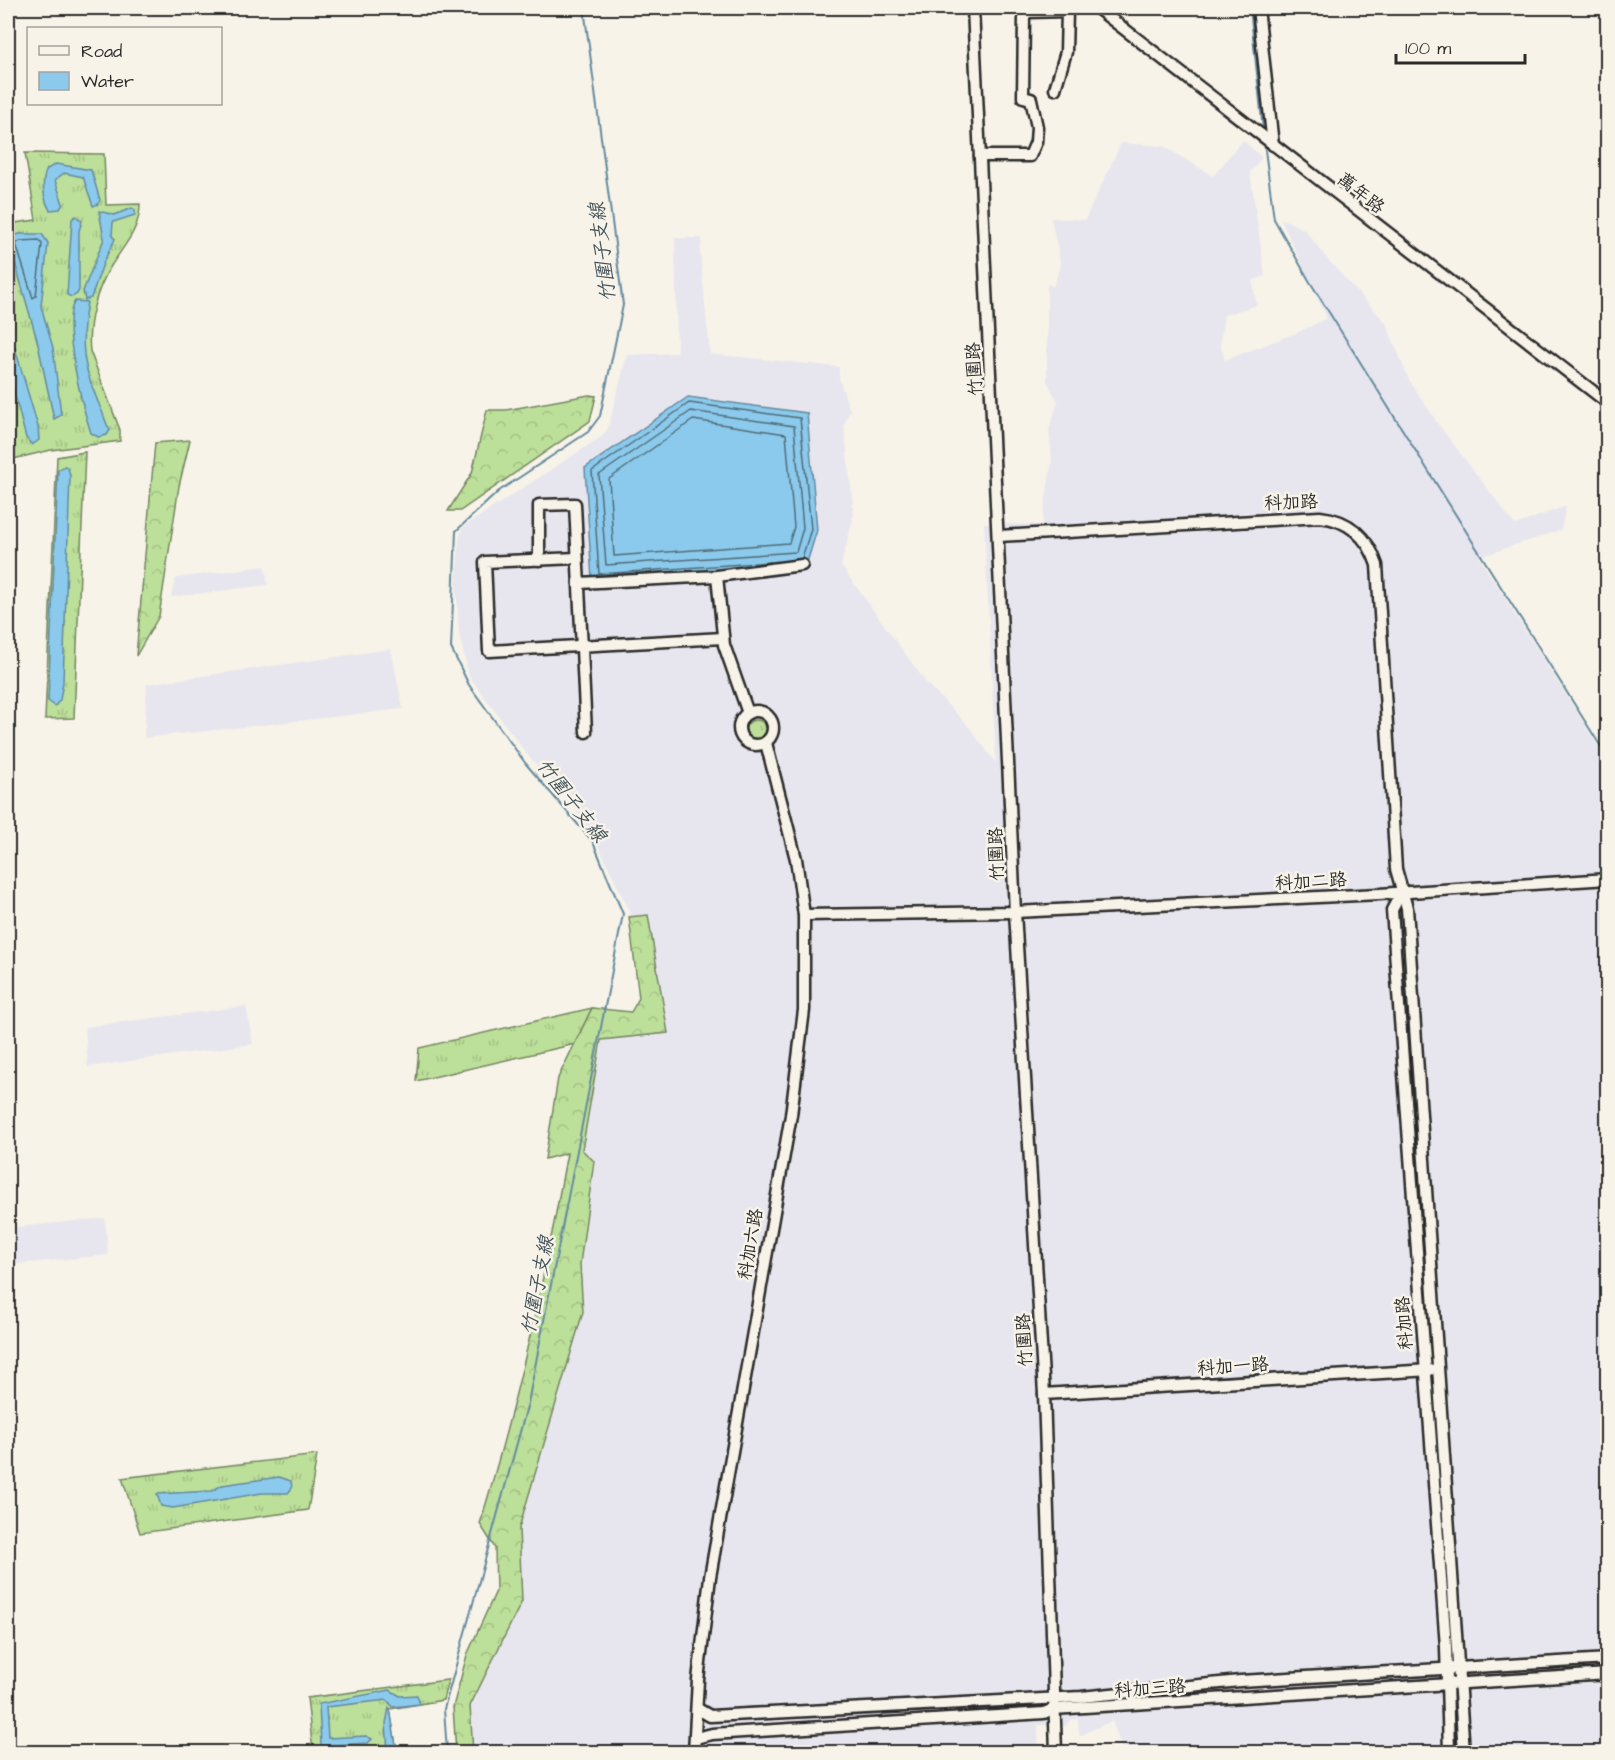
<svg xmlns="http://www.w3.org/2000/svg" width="1615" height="1760" font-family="'Architects Daughter','LXGW WenKai TC',sans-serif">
	<defs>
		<pattern id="grass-tufts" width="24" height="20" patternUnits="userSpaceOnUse" patternTransform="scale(1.5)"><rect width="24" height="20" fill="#bcdf99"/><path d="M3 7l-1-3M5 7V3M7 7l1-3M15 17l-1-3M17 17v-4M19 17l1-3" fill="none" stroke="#a2c084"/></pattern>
		<pattern id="forest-crowns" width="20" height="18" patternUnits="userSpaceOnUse" patternTransform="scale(1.5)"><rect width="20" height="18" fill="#bcdf99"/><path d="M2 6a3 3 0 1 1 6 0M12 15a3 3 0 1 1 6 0" fill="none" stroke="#a2c084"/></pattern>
	</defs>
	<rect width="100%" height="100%" fill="#f7f3e8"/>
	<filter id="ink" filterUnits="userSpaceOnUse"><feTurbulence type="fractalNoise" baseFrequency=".0167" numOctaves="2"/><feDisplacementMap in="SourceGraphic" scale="12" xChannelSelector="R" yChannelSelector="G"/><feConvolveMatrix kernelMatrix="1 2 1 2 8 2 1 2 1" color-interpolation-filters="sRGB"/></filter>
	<g filter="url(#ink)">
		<g fill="#e7e6ee">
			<path d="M1243,140L1262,158L1250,172L1265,276L1252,281L1257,305L1224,315L1220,345L1225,360L1301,331L1327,318L1280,218L1305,230L1328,260L1386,323L1408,378L1438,424L1515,525L1566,506L1561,530L1479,557L1607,760V1752H1123L1112,1721L1079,1736L1078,1719L1070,1720L1066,1726L1038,1725L1039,1752H456L453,1707L467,1655L496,1591L495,1548L480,1524L543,1289L567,1153L545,1159L558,1078L592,1008L631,1012L639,998L629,910L600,849L566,792L543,773L526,753L469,676L459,634L456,583L459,540L463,527L601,437L608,428L627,355L677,353L675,238H702L700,252L710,354L839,367V378L850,411L844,425L854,514L841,566L928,685L965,722L996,763L984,523L1042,525L1052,460L1049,430L1058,402L1047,381V284L1053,286L1061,266L1051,218L1085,220L1121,143L1163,146L1213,176Z"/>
			<path d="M265,566L268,585L171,597L176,578Z"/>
			<path d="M391,649L403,709L144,738L147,684Z"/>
			<path d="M246,1006L253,1044L88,1067L85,1027Z"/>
			<path d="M105,1218L108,1255L8,1265V1228Z"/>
		</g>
		<g fill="url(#grass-tufts)" stroke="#748562" stroke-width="1.5">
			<path d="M25,153L104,154L106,205L140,204C140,230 124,245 111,266C96,290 87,324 90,351L120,430V441L51,450L13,459L8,437V224L36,220Z"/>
			<path d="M85,452L74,718L45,719L57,457Z"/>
			<circle cx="756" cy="731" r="11"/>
			<path d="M592,1008L575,1044L416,1081L419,1048Z"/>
			<path d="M317,1455L308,1510L140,1533L122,1478Z"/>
			<path d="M448,1680L443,1700L390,1709L397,1752H355L354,1750L313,1752L307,1698Z"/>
		</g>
		<g fill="url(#forest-crowns)" stroke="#748562" stroke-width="1.5">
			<path d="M589,395L596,396L590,421L460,511H448L472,473L487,410H506Z"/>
			<path d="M190,440L179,486L159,616L136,656L155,443Z"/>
			<path d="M648,915L668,1033L601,1040L582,1150L594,1161L580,1264L583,1312L519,1528L522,1601L470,1706L473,1752H456L453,1707L467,1655L496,1591L495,1548L480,1524C517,1402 545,1279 567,1153L545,1159L558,1078L592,1008L631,1012L639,998L629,917Z"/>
		</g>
		<g fill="#8bcaec" stroke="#658a9f" stroke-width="1.5">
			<path d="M56,164L91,170L100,200L98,204L93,206L83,177L64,173L55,180L63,204L60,209L50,210C43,199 41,181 47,169Z"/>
			<path d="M132,208L135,210V215L113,222L112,236L115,239L104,261L91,298L85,300L83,291L104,239L99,211L114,215Z"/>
			<path d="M76,216L82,221L79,231V290L77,294L72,297L67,295L72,219Z"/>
			<path d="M19,234H42L48,243L41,306L53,348L60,406L61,415L54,419L37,340L10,245L12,237Z"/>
			<path d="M75,301L87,302C79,347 83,367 101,409C104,415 106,425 110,430L107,435L98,437L91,433C83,409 60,320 75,301Z"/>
			<path d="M8,324L38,427L39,440L32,445L26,438L8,370Z"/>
			<path d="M688,397L807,413L817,530L806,566L592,580L585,468Z"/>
			<path d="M65,466L68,468L70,475L63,682L60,700L55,706L48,701L58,470Z"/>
			<path d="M279,1477L291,1481L292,1488L288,1493H262L173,1508L161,1506L157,1494L212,1491L222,1485Z"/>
			<path d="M390,1690L400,1696L417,1695L420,1704L393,1707L387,1700L326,1707L328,1738L366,1736L372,1739L368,1743L321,1746L319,1704Z"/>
			<path d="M389,1708L390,1709L397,1752H388L386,1723Z"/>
		</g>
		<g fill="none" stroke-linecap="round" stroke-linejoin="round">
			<g stroke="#516b78" stroke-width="1.5">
				<path d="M39,240L42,244L36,296L33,298L16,244L20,241Z"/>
				<path d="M691,411L794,426L803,528L796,552L606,565L599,475Z"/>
				<path d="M693,420L786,434L794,527L789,543L614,556L609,479Z"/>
				<path d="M771,562L599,574L592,471L689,403L800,418L811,529L802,558"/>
			</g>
			<g stroke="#658a9f" stroke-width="2">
				<path d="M1250,8L1263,130"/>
				<path d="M1264,142L1274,219L1310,282L1608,758"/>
				<path d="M447,1752L444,1709L528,1403L623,914L593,842L526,764L469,685L451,648L456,531L499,491L588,432L600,416L623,305L584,8"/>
			</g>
			<g stroke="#2b2b2b" stroke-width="15">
				<g id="minor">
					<path d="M973,8L1015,912L1044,1394L1056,1752"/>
					<path d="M1097,8L1608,403"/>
					<path d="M1258,8L1273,145"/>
					<path d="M1055,89L1066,52L1067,11"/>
					<path d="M980,156H1030L1036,142L1037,127L1031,99L1023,97L1024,16L1028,12L1067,11L1071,8"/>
					<path d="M999,536L1320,517C1349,520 1368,537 1377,565L1396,869L1407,908L1464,1752"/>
					<path d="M577,558L485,562L489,651L723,638"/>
					<path d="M539,560V505L575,504L586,732"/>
					<path d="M717,576L724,645L748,713"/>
					<path d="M579,583L717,576L802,565"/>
					<circle cx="756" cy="728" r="17"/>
					<path d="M1401,893L1392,910L1446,1647L1449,1752"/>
					<path d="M804,915L1015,912L1379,894L1608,879"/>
					<path d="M1044,1394L1430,1370"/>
					<path d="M698,1709L710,1716L1081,1697L1240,1681L1608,1659"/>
					<path d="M696,1738L712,1734L1044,1713L1053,1709L1608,1674"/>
					<path d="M694,1752L698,1680L710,1577L791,1115L804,1010V915L796,859L766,743"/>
				</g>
			</g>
			<use href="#minor" stroke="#f7f3e8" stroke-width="10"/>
		</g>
	</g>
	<g text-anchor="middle" stroke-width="5" stroke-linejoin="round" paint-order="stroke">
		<g font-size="18" fill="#2b2b2b" stroke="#f7f3e8">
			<text transform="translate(1361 193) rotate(38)" y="6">萬年路</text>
			<text transform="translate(974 369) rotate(-93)" y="6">竹圍路</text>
			<text transform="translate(1291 502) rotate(-2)" y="6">科加路</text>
			<text transform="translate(996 854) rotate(-92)" y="6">竹圍路</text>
			<text transform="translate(1311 881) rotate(-3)" y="6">科加二路</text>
			<text transform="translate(750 1244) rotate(-80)" y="6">科加六路</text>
			<text transform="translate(1404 1323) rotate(-94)" y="6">科加路</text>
			<text transform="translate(1024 1340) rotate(-93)" y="6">竹圍路</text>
			<text transform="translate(1233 1366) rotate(-4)" y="6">科加一路</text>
			<text transform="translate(1150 1688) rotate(-4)" y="6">科加三路</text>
		</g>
		<g font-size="20" font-style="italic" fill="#43535b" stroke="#f7f3e8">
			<text transform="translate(602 252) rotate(-97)" y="7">竹圍子支線</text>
			<text transform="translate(572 800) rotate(52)" y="7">竹圍子支線</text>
			<text transform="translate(537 1285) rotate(-79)" y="7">竹圍子支線</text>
		</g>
	</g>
	<rect width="1615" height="1760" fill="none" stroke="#f7f3e8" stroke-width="30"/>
	<rect x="15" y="15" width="1585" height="1730" fill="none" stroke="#2b2b2b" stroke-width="2" filter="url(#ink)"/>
	<rect x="27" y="27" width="195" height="78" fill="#f7f3e8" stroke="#a5a39c" stroke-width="1.5"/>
	<rect x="39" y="46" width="30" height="9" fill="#f7f3e8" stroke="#a5a39c" stroke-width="1.5"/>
	<text x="81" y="57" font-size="18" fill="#2b2b2b">Road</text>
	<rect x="39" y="72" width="30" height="18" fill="#8bcaec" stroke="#a5a39c" stroke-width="1.5"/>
	<text x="81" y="87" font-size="18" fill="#2b2b2b">Water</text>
	<path d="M1396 54v9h129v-9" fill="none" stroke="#2b2b2b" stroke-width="3"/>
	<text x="1405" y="54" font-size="18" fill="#2b2b2b" stroke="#f7f3e8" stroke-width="4.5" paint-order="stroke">100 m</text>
</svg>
